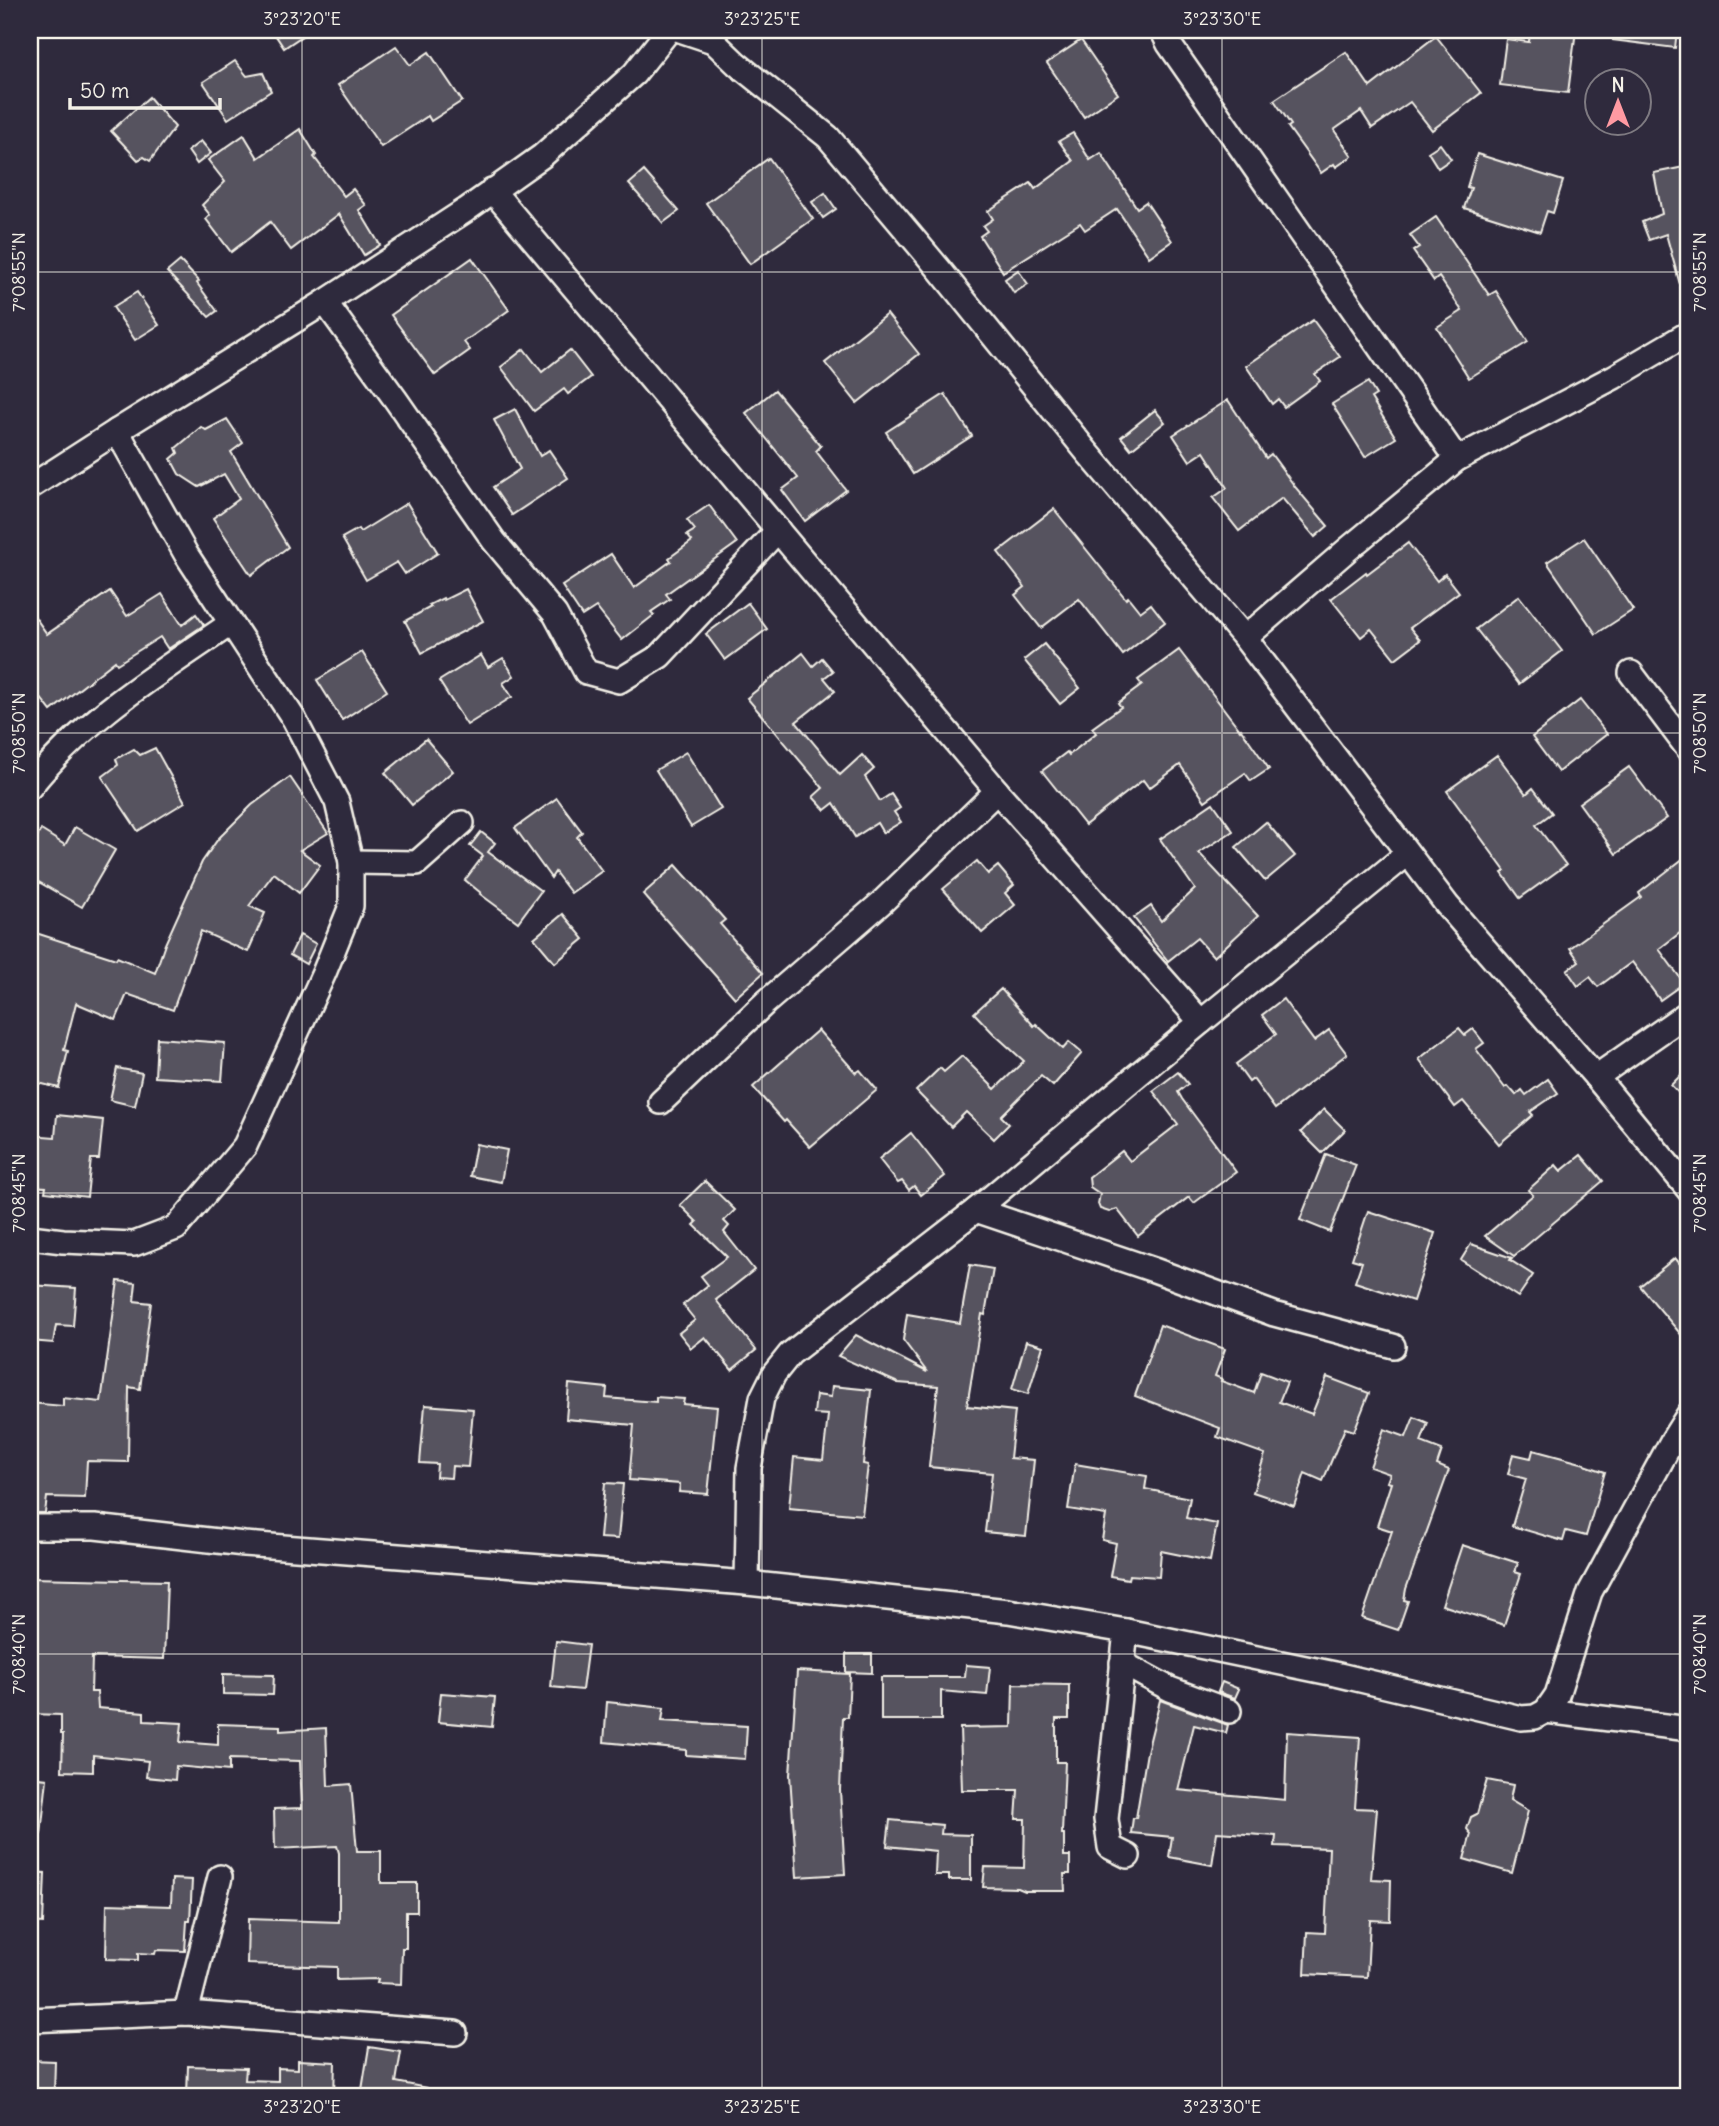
<svg xmlns="http://www.w3.org/2000/svg" width="1719" height="2126" font-family="Delius,sans-serif">
	<rect width="100%" height="100%" fill="#2f2a3d"/>
	<filter id="ink" filterUnits="userSpaceOnUse"><feTurbulence type="fractalNoise" baseFrequency=".0143" numOctaves="2"/><feDisplacementMap in="SourceGraphic" scale="14" xChannelSelector="R" yChannelSelector="G"/><feConvolveMatrix kernelMatrix="1 2 1 2 8 2 1 2 1" color-interpolation-filters="sRGB"/></filter>
	<g filter="url(#ink)">
		<g fill="#56525f" stroke="#f4f1e8" stroke-width="2">
			<path d="M272,30H311L284,48Z"/>
			<path d="M1530,30H1576L1568,93L1500,85L1506,39L1529,42Z"/>
			<path d="M1613,30H1677L1675,48L1613,40Z"/>
			<path d="M1436,36L1481,93L1432,130L1410,102L1372,128L1361,111L1334,130L1352,156L1336,167L1334,164L1321,173L1288,127L1291,125L1274,100L1346,52L1370,87Z"/>
			<path d="M1081,40L1118,94L1084,117L1047,63Z"/>
			<path d="M396,46L410,65L429,52L462,101L431,121L428,116L381,147L338,85Z"/>
			<path d="M235,61L247,76L263,73L271,91L228,119L203,82Z"/>
			<path d="M149,97L175,127L150,161L144,157L138,160L111,131Z"/>
			<path d="M300,129L316,155L314,157L344,196L353,189L366,205L359,210L380,245L364,255L339,214L291,250L270,222L231,252L206,219L210,215L202,205L225,182L208,160L244,135L258,158Z"/>
			<path d="M1073,133L1090,160L1101,153L1137,208L1146,202L1172,241L1149,257L1117,209L1085,230L1080,223L1003,272L980,236L987,231L983,226L993,219L988,211L1031,183L1035,189L1073,161L1059,141Z"/>
			<path d="M201,141L211,153L197,164L188,151Z"/>
			<path d="M1440,144L1451,159L1438,168L1428,152Z"/>
			<path d="M1477,154L1563,181L1553,213L1547,211L1540,232L1464,208L1471,188L1467,187Z"/>
			<path d="M769,158L813,219L750,264L706,203Z"/>
			<path d="M1689,166V299H1684L1666,234L1649,240L1642,222L1662,214L1654,173Z"/>
			<path d="M644,171L679,211L663,223L629,184Z"/>
			<path d="M825,193L836,209L823,218L812,202Z"/>
			<path d="M1436,217L1489,295L1496,291L1528,342L1469,378L1437,327L1462,311L1439,277L1434,281L1413,251L1419,247L1410,235Z"/>
			<path d="M472,258L509,310L464,342L470,350L435,375L391,315Z"/>
			<path d="M180,261L199,281L197,283L217,311L209,317L167,272Z"/>
			<path d="M1018,270L1028,284L1014,293L1005,279Z"/>
			<path d="M137,292L159,325L135,340L113,307Z"/>
			<path d="M887,314L919,354L857,403L825,363Z"/>
			<path d="M1313,320L1340,357L1315,374L1320,381L1284,407L1278,399L1272,404L1246,366Z"/>
			<path d="M524,349L542,372L570,350L591,377L568,394L564,389L534,411L501,367Z"/>
			<path d="M1368,382L1376,395L1371,398L1396,438L1365,457L1332,404Z"/>
			<path d="M775,390L821,446L816,451L846,490L805,521L782,490L798,478L746,413Z"/>
			<path d="M945,394L972,436L913,474L886,432Z"/>
			<path d="M1228,400L1266,458L1271,454L1296,488L1328,526L1315,537L1282,498L1239,531L1213,498L1227,488L1204,452L1190,461L1173,435Z"/>
			<path d="M515,409L540,456L549,450L568,478L512,515L493,487L520,469L494,420Z"/>
			<path d="M1155,410L1165,422L1131,449L1121,437Z"/>
			<path d="M227,419L243,443L231,452L288,547L251,575L213,518L239,499L224,474L199,487L179,474L171,459L178,453L176,448L201,427L206,430Z"/>
			<path d="M407,503L438,553L405,574L397,562L366,580L342,538L358,529L360,532Z"/>
			<path d="M709,505L737,543L666,594L670,599L651,612L654,615L622,640L596,607L582,616L562,586L611,554L634,588L671,561L669,558L692,541L687,535L695,530L687,520Z"/>
			<path d="M1054,509L1126,599L1128,597L1140,612L1151,604L1165,622L1123,655L1079,599L1041,628L1015,595L1025,587L998,552Z"/>
			<path d="M1584,538L1633,610L1596,634L1547,562Z"/>
			<path d="M1408,543L1437,581L1445,574L1459,592L1410,628L1420,640L1395,659L1371,629L1361,637L1331,599L1366,572L1367,574Z"/>
			<path d="M466,589L483,621L422,653L405,621L431,607L429,605L443,598L444,600Z"/>
			<path d="M110,591L127,616L162,594L182,625L196,614L204,625L168,649L160,637L117,664L115,661L51,711L30,684V610L47,634Z"/>
			<path d="M1519,596L1562,651L1519,684L1476,629Z"/>
			<path d="M748,603L767,629L725,660L706,634Z"/>
			<path d="M1044,644L1080,688L1060,704L1024,660Z"/>
			<path d="M1179,650L1240,730L1241,729L1269,769L1251,781L1245,773L1205,801L1180,765L1149,788L1143,780L1085,825L1042,771L1067,752L1069,755L1096,733L1092,728L1121,707L1118,703L1142,685L1138,680Z"/>
			<path d="M362,652L387,691L342,720L317,680Z"/>
			<path d="M803,653L813,666L822,658L833,671L824,678L835,691L796,722L840,775L862,755L874,769L865,777L880,801L891,794L900,808L894,812L901,822L883,833L877,823L855,837L834,803L825,810L813,797L823,788L747,698Z"/>
			<path d="M481,655L488,667L503,658L514,676L503,683L512,697L467,725L439,681Z"/>
			<path d="M1580,700L1607,734L1558,772L1532,737Z"/>
			<path d="M426,739L453,771L412,805L385,773Z"/>
			<path d="M155,748L185,802L138,831L102,777L118,765L116,759L134,749L140,755Z"/>
			<path d="M686,752L721,809L691,827L656,770Z"/>
			<path d="M1497,755L1526,794L1533,788L1552,813L1536,825L1566,865L1520,898L1502,873L1505,871L1447,791Z"/>
			<path d="M1629,767L1667,818L1616,854L1579,803Z"/>
			<path d="M290,777L328,833L300,850L320,865L299,893L274,873L249,906L265,913L248,952L201,931L173,1010L127,994L116,1020L76,1003L64,1050L68,1051L59,1088L30,1081V951L36,933L116,959L117,957L155,973L165,944L202,862L218,839L252,805Z"/>
			<path d="M557,798L582,832L577,837L602,871L571,893L555,872L551,878L515,828Z"/>
			<path d="M1213,803L1233,831L1199,853L1258,916L1214,957L1197,938L1168,961L1134,918L1151,906L1161,921L1195,889L1160,839Z"/>
			<path d="M1266,822L1295,856L1265,881L1236,847Z"/>
			<path d="M75,827L115,850L82,907L30,877V847L41,830L65,845Z"/>
			<path d="M481,832L495,843L488,852L541,891L518,922L480,894L481,893L465,880L483,856L470,846Z"/>
			<path d="M1689,854V926L1659,949L1684,983L1660,1000L1632,962L1598,987L1590,977L1578,986L1567,970L1579,961L1570,948L1641,897L1639,893Z"/>
			<path d="M977,861L988,874L998,866L1014,885L1005,893L1015,905L982,933L943,889Z"/>
			<path d="M676,865L725,920L720,924L763,973L735,998L643,894Z"/>
			<path d="M563,914L584,939L555,963L534,938Z"/>
			<path d="M300,935L316,944L306,964L290,955Z"/>
			<path d="M1001,989L1034,1026L1036,1024L1063,1049L1069,1042L1082,1053L1053,1086L1041,1076L1001,1116L1009,1124L994,1139L966,1112L951,1127L916,1091L940,1068L944,1072L962,1056L995,1089L1024,1061L994,1034L974,1013Z"/>
			<path d="M1283,999L1314,1041L1329,1030L1347,1054L1275,1109L1253,1079L1249,1082L1236,1064L1276,1034L1262,1015Z"/>
			<path d="M1459,1028L1465,1035L1473,1029L1484,1043L1476,1049L1505,1088L1508,1086L1516,1095L1522,1090L1526,1095L1548,1079L1558,1093L1530,1112L1533,1115L1499,1144L1463,1101L1455,1107L1419,1059Z"/>
			<path d="M818,1030L856,1073L860,1070L877,1090L810,1147L786,1120L784,1122L753,1087Z"/>
			<path d="M157,1038L225,1043L222,1081L155,1077Z"/>
			<path d="M1689,1067V1104L1671,1085Z"/>
			<path d="M117,1068L142,1073L135,1106L110,1100Z"/>
			<path d="M1178,1072L1188,1084L1178,1092L1182,1099L1236,1172L1194,1203L1189,1197L1138,1236L1117,1209L1109,1212L1100,1209L1098,1204L1100,1194L1090,1187L1089,1177L1122,1151L1130,1161L1178,1124L1153,1091Z"/>
			<path d="M1324,1109L1345,1130L1322,1153L1301,1132Z"/>
			<path d="M57,1115L103,1120L99,1159H91L87,1197L45,1192L46,1187L30,1186V1135L55,1137Z"/>
			<path d="M911,1133L945,1176L921,1195L914,1186L909,1190L902,1181L898,1183L879,1159Z"/>
			<path d="M476,1144L507,1150L501,1182L470,1176Z"/>
			<path d="M1326,1154L1356,1165L1330,1232L1300,1220Z"/>
			<path d="M1581,1155L1603,1181L1514,1256L1485,1236L1533,1195L1528,1190L1556,1165L1561,1171Z"/>
			<path d="M705,1181L735,1210L724,1221L729,1226L724,1232L754,1270L716,1300L756,1350L732,1370L705,1337L691,1348L679,1333L695,1320L683,1305L708,1285L701,1276L727,1257L694,1225L697,1222L680,1205Z"/>
			<path d="M1368,1211L1435,1233L1413,1301L1355,1282L1362,1262L1352,1259Z"/>
			<path d="M1471,1244L1512,1258L1510,1260L1533,1275L1518,1297L1461,1260Z"/>
			<path d="M1675,1258L1689,1274V1344L1640,1286Z"/>
			<path d="M970,1265L993,1269L985,1315L982,1314L967,1406L1015,1411L1010,1458L1034,1460L1026,1536L985,1532L992,1473L929,1467L938,1386L898,1383L838,1356L856,1335L927,1372L903,1340L907,1314L960,1323Z"/>
			<path d="M118,1281L136,1283L134,1301L151,1303L140,1389L129,1387L128,1462L87,1461L85,1498L47,1497L45,1513H30V1403L63,1406V1398L101,1402Z"/>
			<path d="M30,1285L76,1288L73,1326L56,1325L53,1343L30,1341Z"/>
			<path d="M1160,1325L1225,1349L1215,1376L1222,1379L1221,1381L1254,1393L1261,1372L1287,1382L1279,1402L1312,1414L1327,1377L1369,1393L1354,1431L1345,1428L1323,1481L1305,1473L1294,1506L1253,1492L1265,1454L1217,1437L1220,1428L1135,1396Z"/>
			<path d="M1026,1341L1043,1346L1028,1394L1012,1389Z"/>
			<path d="M569,1384L607,1388L606,1398L656,1402V1397L684,1399L683,1404L717,1407L708,1494L679,1492L680,1484L629,1480L634,1425L566,1419Z"/>
			<path d="M832,1386L871,1390L863,1464L868,1465L862,1515L789,1508L794,1457L823,1460L828,1415L814,1414L816,1395L831,1397Z"/>
			<path d="M425,1405L473,1409L468,1467L452,1466L451,1478L436,1477L437,1464L420,1463Z"/>
			<path d="M1414,1417L1428,1423L1421,1442L1442,1450L1437,1465L1449,1470L1406,1589L1404,1600L1408,1601L1398,1630L1362,1618L1392,1531L1377,1526L1391,1483L1387,1482L1390,1474L1370,1467L1384,1429L1406,1437Z"/>
			<path d="M1533,1450L1585,1464V1465L1605,1472L1586,1536L1566,1531L1563,1541L1512,1526L1526,1479L1508,1474L1513,1454L1531,1458Z"/>
			<path d="M1075,1464L1147,1476L1145,1489L1190,1498L1186,1518L1217,1524L1210,1561L1161,1551L1159,1577L1129,1575L1128,1579L1110,1576L1116,1543L1102,1540L1106,1515L1068,1509Z"/>
			<path d="M605,1483L623,1484L618,1539L600,1538Z"/>
			<path d="M1462,1545L1518,1563L1515,1572L1521,1574L1504,1625L1442,1605Z"/>
			<path d="M30,1578L167,1581L164,1659L92,1657L91,1692H97L98,1708L144,1712V1721L182,1723L180,1742L218,1745V1724L280,1726V1731L326,1728L328,1786L351,1784L357,1851H381V1883H417V1912H406V1948H402L401,1984L377,1983L378,1979L337,1980V1967L247,1964L248,1919L339,1922V1853L337,1846L275,1849L274,1809L302,1808L300,1761L229,1759V1771L176,1766L175,1780L146,1777L148,1761L93,1755V1772L62,1771L63,1734H61V1715L30,1714Z"/>
			<path d="M556,1641L588,1645L582,1690L551,1687Z"/>
			<path d="M846,1654H872V1673L846,1672Z"/>
			<path d="M966,1665L990,1667L987,1695L941,1691V1720H881V1677H965Z"/>
			<path d="M797,1671L850,1674L848,1717H843L840,1790L845,1874L797,1877L790,1775Z"/>
			<path d="M223,1674L274,1675L273,1695L223,1694Z"/>
			<path d="M1222,1682L1239,1689L1235,1698L1218,1692Z"/>
			<path d="M1013,1684L1069,1685V1719H1056V1762H1065L1062,1834H1064V1856H1070V1874H1064L1065,1891H1025L1018,1888L983,1887L985,1867L1024,1868L1025,1819H1016L1018,1790H962L960,1728L1012,1727Z"/>
			<path d="M441,1693L495,1697L492,1727L438,1722Z"/>
			<path d="M1160,1700L1228,1725L1226,1733L1194,1725L1178,1790L1285,1800L1287,1732L1360,1737L1355,1808L1377,1809L1371,1879L1391,1880L1390,1921L1370,1920L1367,1977L1305,1974L1307,1932L1325,1933L1329,1848L1275,1846L1276,1836L1217,1832L1212,1865L1169,1857L1172,1837L1131,1833L1133,1818H1136L1147,1752Z"/>
			<path d="M607,1702L664,1708L662,1721L747,1726L745,1759L686,1755V1750L604,1742Z"/>
			<path d="M30,1777L47,1779L41,1834H30Z"/>
			<path d="M1487,1780L1513,1785L1510,1800L1528,1811L1512,1873L1464,1859L1471,1834L1467,1829L1471,1817L1477,1814Z"/>
			<path d="M890,1820L942,1825L941,1834L971,1835V1880H949V1875H935L936,1851L887,1846Z"/>
			<path d="M30,1872L45,1873L43,1923L30,1922Z"/>
			<path d="M172,1879L192,1880L190,1921H187L185,1951L156,1950L155,1954L138,1953V1960L106,1959L107,1904L171,1906Z"/>
			<path d="M369,2047L401,2052L396,2082L427,2088L426,2096H361Z"/>
			<path d="M30,2060L55,2061L54,2096H30Z"/>
			<path d="M298,2060L335,2062L334,2096H187L188,2066L246,2068L245,2080L278,2081V2068L298,2069Z"/>
		</g>
		<g fill="none" stroke-linecap="round" stroke-linejoin="round">
			<g stroke="#f4f1e8" stroke-width="28">
				<g id="minor">
					<path d="M680,30L713,41L737,64L828,137L939,269L1087,452L1245,638L1447,905L1596,1077L1689,1190"/>
					<path d="M1162,30L1169,44L1457,459"/>
					<path d="M492,190L997,791L1201,1022L1407,854"/>
					<path d="M325,302L396,400L494,541L555,614L586,672L619,681L660,656L778,530"/>
					<path d="M30,487L117,431L325,302L466,210L542,156L634,74L669,30"/>
					<path d="M1245,638L1347,550L1457,459L1614,377L1689,333"/>
					<path d="M1631,673L1689,750"/>
					<path d="M30,787C83,719 159,673 230,624"/>
					<path d="M351,862L417,863L462,823"/>
					<path d="M1596,1077L1689,1012"/>
					<path d="M661,1102L765,1003L881,903L997,791"/>
					<path d="M976,1210L1154,1270L1274,1314L1393,1346"/>
					<path d="M30,1237L63,1241L134,1244L176,1228L245,1146L324,973L351,906V862L337,802L294,719L186,554L117,431"/>
					<path d="M30,1527H95L244,1544L747,1583L1008,1611L1126,1631L1335,1674L1521,1718L1535,1717L1546,1711L1557,1695L1590,1592L1672,1441L1689,1414"/>
					<path d="M747,1583L749,1468L762,1398L774,1374L790,1354L976,1210L1201,1022"/>
					<path d="M1126,1631L1106,1819L1110,1847L1128,1856"/>
					<path d="M1122,1663L1170,1689L1229,1711"/>
					<path d="M1546,1711L1689,1729"/>
					<path d="M186,2013L220,1877"/>
					<path d="M30,2020L186,2013L455,2033"/>
				</g>
			</g>
			<use href="#minor" stroke="#2f2a3d" stroke-width="23"/>
		</g>
	</g>
	<path fill="none" stroke="#f4f1e8" stroke-width="2" stroke-opacity="0.45" d="M302,30V2096M762,30V2096M1222,30V2096M1682,30V2096M30,272H1689M30,733H1689M30,1193H1689M30,1654H1689"/>
	<rect width="1719" height="2126" fill="none" stroke="#2f2a3d" stroke-width="77"/>
	<g transform="translate(1618 102)"><circle r="33" fill="#2f2a3d" stroke="#7e7a81" stroke-width="2"/>
	<path d="M0-5L12 26L0 18L-12 26Z" fill="#ff9aa2"/>
	<text y="-10" font-size="19" font-weight="bold" text-anchor="middle" fill="#f4f1e8">N</text>
	</g>
	<path d="M70 98v10h150v-10" fill="none" stroke="#f4f1e8" stroke-width="3.5"/>
	<text x="80" y="98" font-size="21" fill="#f4f1e8" stroke="#2f2a3d" stroke-width="5" paint-order="stroke">50 m</text>
	<rect x="38" y="38" width="1642" height="2050" fill="none" stroke="#f4f1e8" stroke-width="2.5"/>
	<g font-size="18" text-anchor="middle" fill="#f4f1e8">
		<text x="302" y="25">3°23'20"E</text>
		<text x="762" y="25">3°23'25"E</text>
		<text x="1222" y="25">3°23'30"E</text>
		<text transform="translate(19 272) rotate(-90)" y="6">7°08'55"N</text>
		<text transform="translate(1700 272) rotate(-90)" y="6">7°08'55"N</text>
		<text transform="translate(19 733) rotate(-90)" y="6">7°08'50"N</text>
		<text transform="translate(1700 733) rotate(-90)" y="6">7°08'50"N</text>
		<text transform="translate(19 1193) rotate(-90)" y="6">7°08'45"N</text>
		<text transform="translate(1700 1193) rotate(-90)" y="6">7°08'45"N</text>
		<text transform="translate(19 1654) rotate(-90)" y="6">7°08'40"N</text>
		<text transform="translate(1700 1654) rotate(-90)" y="6">7°08'40"N</text>
		<text x="302" y="2113">3°23'20"E</text>
		<text x="762" y="2113">3°23'25"E</text>
		<text x="1222" y="2113">3°23'30"E</text>
	</g>
</svg>
